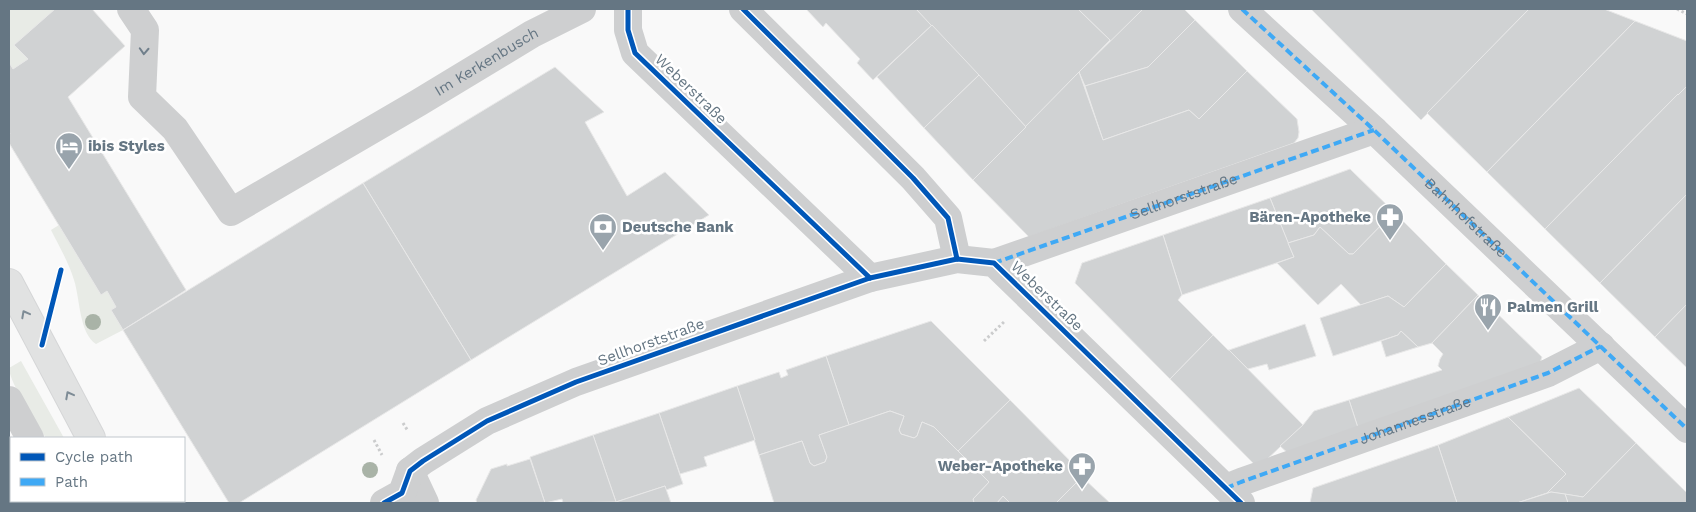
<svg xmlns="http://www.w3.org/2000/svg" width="1696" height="512" font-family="'Work Sans',sans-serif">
	<rect width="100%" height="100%" fill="#f9f9f9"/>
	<g fill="#e8ebe6">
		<path d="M9,9H55L14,45L28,59L13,69L9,64Z"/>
		<path d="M59,225L107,291L116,307L111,310L123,330L96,344C79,333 80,298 74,280C69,263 59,246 51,230Z"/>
		<path d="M21,361L64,438H46C37,424 9,382 9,368Z"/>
	</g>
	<g fill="#d0d2d3" stroke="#e8e8e8">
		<path d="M55,9H92L125,46L68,97L186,290L123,330L111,310L116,307L107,291L101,295L9,143V135L10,134L9,132V64H10L13,69L28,59L14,45Z"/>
		<path d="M806,9H916L932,25L873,80L857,63L860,59L826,23L823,27Z"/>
		<path d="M916,9H1078L1110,40L1026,127Z"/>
		<path d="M1078,9H1143L1111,41Z"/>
		<path d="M1143,9H1184L1195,20L1148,67L1085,86L1079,72Z"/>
		<path d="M1311,9H1529L1421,120Z"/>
		<path d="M1529,9H1604L1635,21L1487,172L1427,113Z"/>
		<path d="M1195,20L1247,71L1199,119L1189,110L1103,140L1085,86L1148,67Z"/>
		<path d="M1635,21L1687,41V86L1678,95V94L1545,229L1487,172Z"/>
		<path d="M932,25L979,75L924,128L877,77Z"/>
		<path d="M555,67L604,112L585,122L627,196L665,172L709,215L471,360L363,183Z"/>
		<path d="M1247,71L1297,119L1299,132L1298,138L1294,143L1029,237L973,180L1079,72L1103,140L1189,110L1199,119Z"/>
		<path d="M979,75L1026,127L973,180L924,128Z"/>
		<path d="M1687,86V194L1600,283L1545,229L1678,94V95Z"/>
		<path d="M1350,169L1394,212L1353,254H1349L1320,227L1314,235L1288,243L1270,198Z"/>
		<path d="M363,183L471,360L239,503H229L123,330Z"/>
		<path d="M1687,194V304L1655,337L1600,283Z"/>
		<path d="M1270,198L1294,257L1182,295L1163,235Z"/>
		<path d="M1394,212L1446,264L1404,307L1388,296L1361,305L1341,284L1318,305L1277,263L1294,257L1288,243L1314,235L1320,227L1349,254H1353Z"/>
		<path d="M1163,235L1182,295L1178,300L1213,335L1170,379L1075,283L1082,263Z"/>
		<path d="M1446,264L1478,295L1432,343L1418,347L1401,331L1398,335L1333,356L1320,318L1388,296L1404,307Z"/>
		<path d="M1478,295L1542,357L1538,369L1360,434L1349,400L1442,370L1438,366L1440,359L1443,354L1432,343Z"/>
		<path d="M1687,304V368L1655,337Z"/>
		<path d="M931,321L1010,400L958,451L934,427L922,422L917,436L914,438L901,434L899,430L904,416L890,411L849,425L826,356Z"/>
		<path d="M1305,324L1316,356L1269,370L1267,364L1248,369L1229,350Z"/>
		<path d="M1401,331L1418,347L1386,357L1381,341L1398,335Z"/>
		<path d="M1213,335L1228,350H1229L1303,425L1258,468L1170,379Z"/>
		<path d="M826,356L849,425L819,435L827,457L825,462L814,466L810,463L802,441L759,455L737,386L779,372L781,378L788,375L786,370Z"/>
		<path d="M737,386L755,440L704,457L707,466L680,474L659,413Z"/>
		<path d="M1579,388L1636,443L1583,497L1551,492L1547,493L1566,474L1508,417Z"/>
		<path d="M1010,400L1084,475L1056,503H1010L1003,496L997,503H974L973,499L989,482L958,451Z"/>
		<path d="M1349,400L1360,434L1291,456L1280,446L1303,425L1314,411Z"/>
		<path d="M890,411L904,416L899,430L901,434L914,438L917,436L922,422L934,427L989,482L973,499L974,503H774L759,455L802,441L810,463L814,466L825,462L827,457L819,435Z"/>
		<path d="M659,413L683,484L666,490L665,486L616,502L593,435Z"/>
		<path d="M1508,417L1566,474L1547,493L1517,503H1457L1438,445Z"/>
		<path d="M593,435L616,502L563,503L562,499L545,503L530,457Z"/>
		<path d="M1636,443L1687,493V503H1568L1565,494L1583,497Z"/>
		<path d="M1438,445L1457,503H1310L1313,488Z"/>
		<path d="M530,459L545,503H477L476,500L491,469L507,464V466Z"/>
		<path d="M1082,477L1110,503H1056Z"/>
		<path d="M665,486L671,503H616V502Z"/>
		<path d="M1551,492L1565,494L1568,503H1517Z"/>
		<path d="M1003,496L1010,503H997Z"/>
	</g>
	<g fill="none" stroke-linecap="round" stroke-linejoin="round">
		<g stroke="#d5d6d7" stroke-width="30">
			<g id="major">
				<path d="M9,283L91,438"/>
				<path d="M124,501L125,503"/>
			</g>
		</g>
		<g stroke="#cbcccd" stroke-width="3" stroke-dasharray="2.5 2.5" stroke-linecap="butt">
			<path d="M1677,9L1687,14"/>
			<path d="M984,341L1005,321"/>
			<path d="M403,423L408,431"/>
			<path d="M374,440L382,455"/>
		</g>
		<g stroke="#cecfd0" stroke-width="28">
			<path id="s1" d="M131,9L145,30L142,97L175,129L231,212L418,103L532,34L582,9"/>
			<path d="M628,9V30L635,53L870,278"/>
			<path d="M743,9L913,178L948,218L957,259"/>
			<path d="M1242,9L1374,130L1687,429"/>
			<path d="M994,263L1374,130"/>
			<path d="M9,400L30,438"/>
			<path d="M410,471L425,503"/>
			<path d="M1226,488L1241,482L1548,373L1601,346"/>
			<path d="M66,501L67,503"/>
			<path d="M384,503L402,493L410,471L423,461L487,421L576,382L870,278L957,259L994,263L1241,503"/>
		</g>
		<use href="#major" stroke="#e1e2e2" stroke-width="28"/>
		<g stroke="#3fa9f5" stroke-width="4" stroke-dasharray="8 4" stroke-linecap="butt">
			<path id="s2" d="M1242,9L1374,130L1687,429"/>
			<path id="s3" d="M994,263L1374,130"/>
			<path id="s4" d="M1226,488L1241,482L1548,373L1601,346"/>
		</g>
		<g stroke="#fff" stroke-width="8">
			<g id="cycleway">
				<path d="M628,9V30L635,53L870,278"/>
				<path d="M743,9L913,178L948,218L957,259"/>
				<path d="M42,345L61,270"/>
				<path d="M384,503L402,493L410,471L423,461L487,421L576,382L870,278L957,259L994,263L1241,503"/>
			</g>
		</g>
		<use href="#cycleway" stroke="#0057b8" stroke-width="5"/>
	</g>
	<g fill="#a9b3a7">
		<circle cx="93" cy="322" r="8"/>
		<circle cx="370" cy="470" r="8"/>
	</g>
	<defs><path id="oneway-chevron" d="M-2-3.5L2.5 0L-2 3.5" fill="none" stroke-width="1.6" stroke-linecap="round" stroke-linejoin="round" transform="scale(1.25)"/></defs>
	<use stroke="#707f8b" href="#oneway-chevron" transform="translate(144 51) rotate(93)"/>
	<g stroke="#7e8c96">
		<use href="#oneway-chevron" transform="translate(25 314) rotate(-118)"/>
		<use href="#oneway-chevron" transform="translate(69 395) rotate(-118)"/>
	</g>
	<defs>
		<g id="hotel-pin" transform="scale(1.4375)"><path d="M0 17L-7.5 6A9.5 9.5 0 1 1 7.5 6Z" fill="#99a4ac" stroke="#fff"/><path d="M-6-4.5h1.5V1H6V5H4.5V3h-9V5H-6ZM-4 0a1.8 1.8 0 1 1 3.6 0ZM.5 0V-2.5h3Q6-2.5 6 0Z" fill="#fff"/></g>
		<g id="pharmacy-pin" transform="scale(1.4375)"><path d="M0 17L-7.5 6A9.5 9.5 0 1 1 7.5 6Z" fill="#99a4ac" stroke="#fff"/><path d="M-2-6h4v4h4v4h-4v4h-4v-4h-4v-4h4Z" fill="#fff"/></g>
		<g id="bank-pin" transform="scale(1.4375)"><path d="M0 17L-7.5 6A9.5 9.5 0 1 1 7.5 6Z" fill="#99a4ac" stroke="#fff"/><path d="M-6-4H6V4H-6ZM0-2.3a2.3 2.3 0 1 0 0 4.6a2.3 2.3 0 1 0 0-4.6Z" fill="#fff"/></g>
		<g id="restaurant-pin" transform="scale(1.4375)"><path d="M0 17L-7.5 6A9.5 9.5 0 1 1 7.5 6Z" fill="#99a4ac" stroke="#fff"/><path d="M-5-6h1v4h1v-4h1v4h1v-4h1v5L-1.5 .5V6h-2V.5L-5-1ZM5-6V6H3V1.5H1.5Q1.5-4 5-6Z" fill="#fff"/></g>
	</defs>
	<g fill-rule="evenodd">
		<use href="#hotel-pin" x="69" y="146"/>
		<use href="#pharmacy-pin" x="1390" y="217"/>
		<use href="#bank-pin" x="603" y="227"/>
		<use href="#restaurant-pin" x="1488" y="307"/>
		<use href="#pharmacy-pin" x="1082" y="466"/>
	</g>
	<g text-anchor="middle" stroke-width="5" stroke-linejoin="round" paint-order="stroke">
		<g font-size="15" fill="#657683" stroke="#fff">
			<text dy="5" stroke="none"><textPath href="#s1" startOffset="535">Im Kerkenbusch</textPath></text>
			<text transform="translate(691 89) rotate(44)" y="5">Weberstraße</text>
			<text dy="5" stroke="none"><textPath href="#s3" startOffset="201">Sellhorststraße</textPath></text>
			<text dy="5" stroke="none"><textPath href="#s2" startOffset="306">Bahnhofstraße</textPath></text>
			<text transform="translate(1047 296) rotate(44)" y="5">Weberstraße</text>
			<text transform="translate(651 342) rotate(-20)" y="5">Sellhorststraße</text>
			<text dy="5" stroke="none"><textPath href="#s4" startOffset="201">Johannesstraße</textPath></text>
		</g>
		<g font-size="15" font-weight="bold" fill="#657683" stroke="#fff" text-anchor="start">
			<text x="88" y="151">ibis Styles</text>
			<text x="1371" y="222" text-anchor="end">Bären-Apotheke</text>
			<text x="622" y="232">Deutsche Bank</text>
			<text x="1507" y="312">Palmen Grill</text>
			<text x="1063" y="471" text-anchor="end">Weber-Apotheke</text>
		</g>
	</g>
	<rect width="1696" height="512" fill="none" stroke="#657683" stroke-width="20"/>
	<rect x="10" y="437" width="175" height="65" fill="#ffffff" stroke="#c1c8cd"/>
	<rect x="20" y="453" width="25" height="8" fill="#0057b8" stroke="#c1c8cd"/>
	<text x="55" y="462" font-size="15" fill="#657683">Cycle path</text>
	<rect x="20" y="478" width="25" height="8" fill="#3fa9f5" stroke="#c1c8cd"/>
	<text x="55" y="487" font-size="15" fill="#657683">Path</text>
</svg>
